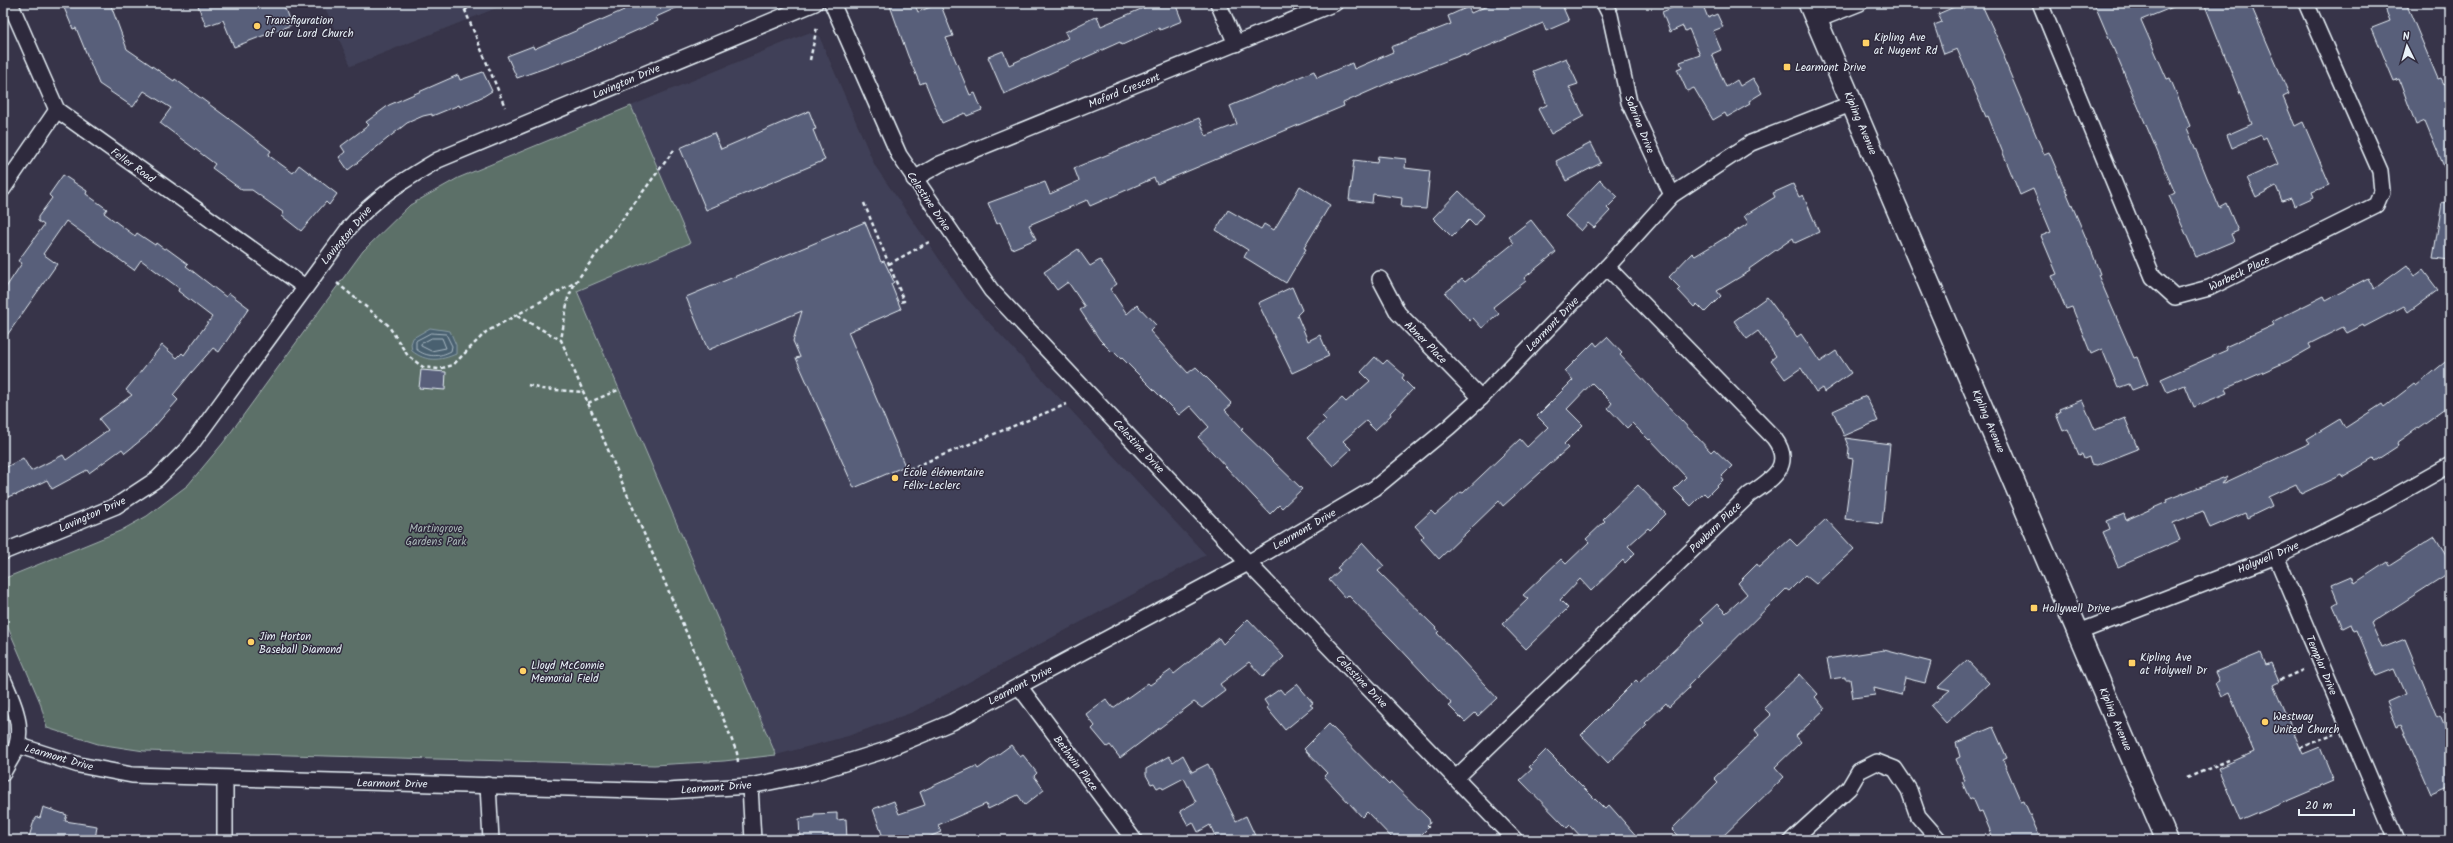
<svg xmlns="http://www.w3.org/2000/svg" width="2453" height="843" font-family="Kalam,sans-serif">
	<rect width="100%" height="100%" fill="#373449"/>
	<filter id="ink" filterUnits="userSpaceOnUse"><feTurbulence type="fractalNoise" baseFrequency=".025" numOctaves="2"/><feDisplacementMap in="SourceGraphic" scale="8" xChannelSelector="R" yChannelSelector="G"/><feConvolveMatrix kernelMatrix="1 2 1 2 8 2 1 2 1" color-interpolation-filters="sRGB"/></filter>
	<g filter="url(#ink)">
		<g fill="#414158">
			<path d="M323,3H509L351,66Z"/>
			<path d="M808,33L819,36L875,166L966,298L1206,555L913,712L848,736L776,755L576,291L690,243L631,106Z"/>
		</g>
		<path fill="#5c7068" stroke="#a2b0b0" d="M631,106L690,243L577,291L776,755L724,761L654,765L144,751L98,744L47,728L40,702L3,616V579L120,531L147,516L188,485L223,443L363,251L410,205L458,178Z"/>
		<path fill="#486170" stroke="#889ba6" d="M430,328L450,331L456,345V354C440,361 426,362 412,351L411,344L413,338Z"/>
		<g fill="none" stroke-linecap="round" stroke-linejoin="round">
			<g stroke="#a8b7c2" stroke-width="1">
				<path d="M431,333L446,334L452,346L451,351C440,357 427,358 416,349V341Z"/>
				<path d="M432,338H442L446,348L431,351L421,346V344Z"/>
			</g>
		</g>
		<g fill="#585e7a" stroke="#e8f1f8">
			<path d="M62,3H110L127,49L174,81L175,79L240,127L271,151L268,155L293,173L299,165L337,194L329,205L326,202L301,231L282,216L284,213L252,190H242L212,168L215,164L160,123L171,108L144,91L133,107L99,84L76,28L73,29Z"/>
			<path d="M197,3H283L291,25L234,47L223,20L206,26Z"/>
			<path d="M621,3H687L656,17L658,21L577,57L517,78L507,56L533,46L534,49L624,10Z"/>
			<path d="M889,3H914L918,12L940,3L953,36L946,38L970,95L975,93L982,110L967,116L965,113L942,123L925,82L920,84L908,56Z"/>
			<path d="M1155,3H1175L1182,21L1160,30L1159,28L1122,45L1120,42L1004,94L988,57L1003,51L1009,65L1068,38L1065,32L1097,16L1101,26Z"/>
			<path d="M1494,3H1561L1569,21L1546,31L1543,23L1465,56L1464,54L1386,84L1343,103L1344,106L1157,184L1154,178L1090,206L1087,200L1029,225L1036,239L1012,249L1000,222L997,224L988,203L1045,182L1050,194L1079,181L1074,168L1199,118L1206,136L1237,124L1230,106L1314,71L1317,78L1352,63L1354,69L1393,52L1391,47L1451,24L1448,16L1468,7L1471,13Z"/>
			<path d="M1683,3H1702L1708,18L1717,14L1723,27L1713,31L1721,50L1712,54L1726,87L1737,80L1740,86L1753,78L1762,93L1749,101L1750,104L1727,117L1725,113L1713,120L1694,88L1687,91L1677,69L1682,67L1680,62L1700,55L1689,29L1685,31L1683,26L1670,32L1662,12Z"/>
			<path d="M1979,3H1981L1994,31L2005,56L2003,57L2044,154L2049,152L2062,182L2092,252L2100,274L2098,275L2134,358L2137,357L2148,384L2132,390L2129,384L2118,388L2102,349L2091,354L2072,307L2066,309L2052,276L2057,274L2041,236L2051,232L2033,189L2020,195L1988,116L1986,117L1957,49L1944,54L1934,25L1942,22L1938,14L1961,4L1963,9Z"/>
			<path d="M2094,3H2183L2141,20L2167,79L2170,78L2190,126L2187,128L2219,207L2226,203L2238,231L2231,234L2234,241L2196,257L2169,196L2175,193Z"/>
			<path d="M2204,3H2250L2289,94L2283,97L2295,126L2303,122L2330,185L2312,192L2314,197L2294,206L2291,198L2282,201L2276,186L2256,197L2247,178L2278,164L2266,137L2263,139L2261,135L2232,148L2227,135L2252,124Z"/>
			<path d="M2396,3H2406L2438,79L2441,78L2444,84L2445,83L2450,95V181L2425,121L2416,125L2399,79L2394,81L2372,28L2390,21L2385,8Z"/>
			<path d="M1566,58L1578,84L1569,87L1584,116L1551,134L1538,109L1547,105L1533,71Z"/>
			<path d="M483,72L492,91L484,96L460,107L459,105L432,116V114L423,116L407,123L348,170L339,157L345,152L341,146L369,125L366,122L389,105L458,75L460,80Z"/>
			<path d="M809,111L816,129L813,130L825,160L706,210L680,148L714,133L721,149Z"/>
			<path d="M1591,143L1601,163L1566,181L1556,161Z"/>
			<path d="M1378,156L1406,159L1405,168L1430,171L1426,209L1401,207L1402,198L1373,194L1372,203L1349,200L1354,160L1377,163Z"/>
			<path d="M63,175L87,191L86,194L107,209L104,213L135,236L137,233L155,245L156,243L164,249L166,248L188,264L186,266L226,297L229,293L249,308L219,352L213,348L191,373L173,395L178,400L146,436L125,453L122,449L89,473L87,470L52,489L47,480L16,495L15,494L3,499V469L23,458L31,471L63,455L66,460L108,430L99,419L132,395L126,390L162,345L177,358L182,353L184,355L212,317L178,291L179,288L141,260L134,270L66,221L43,254L57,264L3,341V292L22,263L18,261L44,225L38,221V217L52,198L49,195Z"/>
			<path d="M1600,180L1618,197L1607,208L1610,211L1594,228L1588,223L1581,231L1565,216Z"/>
			<path d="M1793,184L1799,197L1803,195L1819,232L1795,243L1793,238L1749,269L1750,271L1717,291L1721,296L1705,312L1697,304L1694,307L1678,290L1680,288L1669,277L1692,253L1695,256L1746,225L1748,222L1744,216L1775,197L1773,193Z"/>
			<path d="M1300,186L1330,205L1304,248L1306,249L1286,283L1244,257L1248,250L1216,230L1228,210L1261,229L1264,224L1274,230Z"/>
			<path d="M1459,191L1484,215L1475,226L1469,220L1452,237L1433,218Z"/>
			<path d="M2442,203L2450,204V260L2433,258Z"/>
			<path d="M1531,220L1556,252L1524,278L1526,281L1493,307L1499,314L1482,328L1473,318L1470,321L1445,293L1462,279L1465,282L1514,243L1509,237Z"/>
			<path d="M865,222L881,262L884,261L887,267L894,282L891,284L901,309L848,332L905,466L854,488L796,358L800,357L793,341L802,311L708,350L686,297Z"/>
			<path d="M1078,249L1090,266L1100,260L1117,284L1110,289L1127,314L1137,305L1156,325L1150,331L1188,373L1196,367L1212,383L1232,404L1225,410L1243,429L1241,430L1302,489L1282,508L1279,505L1270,514L1198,437L1209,427L1190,406L1179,415L1122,358L1121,359L1113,351L1112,352L1100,340L1080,310L1085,307L1068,282L1057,290L1044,272Z"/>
			<path d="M2407,265L2415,276L2423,270L2438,290L2408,312L2404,306L2364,327L2363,325L2347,333L2343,327L2309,344L2311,348L2288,361L2225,389L2227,393L2194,407L2185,385L2167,392L2161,379L2227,350L2225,347L2274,325L2272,322L2324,296L2326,300L2368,278L2374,289Z"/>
			<path d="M1292,287L1302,310L1297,315L1308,341L1320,335L1329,356L1292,373L1258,303Z"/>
			<path d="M1767,297L1797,337L1801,334L1820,362L1836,351L1851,373L1824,392L1822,388L1816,392L1801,368L1785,379L1771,360L1776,356L1758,331L1747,339L1734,321Z"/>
			<path d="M1607,337L1622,353L1620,355L1711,452L1714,449L1732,466L1721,477L1723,480L1707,496L1704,493L1691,506L1674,489L1686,477L1650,439L1649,440L1632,423L1627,428L1608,408L1612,403L1592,383L1567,409L1583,425L1564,444L1568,448L1503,506L1499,501L1439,559L1421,539L1424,536L1415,526L1431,511L1435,515L1461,492L1463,493L1520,439L1527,447L1548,427L1537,416L1573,380L1565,371L1594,342L1597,346Z"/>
			<path d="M1375,357L1383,364L1387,360L1404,375L1402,378L1413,389L1390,413L1391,415L1375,430L1366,421L1343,441L1351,449L1333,466L1307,438L1326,420L1322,416L1342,398L1346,402L1370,381L1361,372Z"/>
			<path d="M2450,358V405L2397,443L2398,446L2375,461L2373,459L2342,477L2341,475L2301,494L2296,484L2268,497L2272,506L2247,518L2245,513L2210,528L2203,511L2173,523L2180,540L2118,567L2103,532L2110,529L2107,521L2124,514L2126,520L2167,502L2166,500L2228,476L2222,484L2310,443L2307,439L2340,419L2345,428L2382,404L2384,407L2414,384L2416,386Z"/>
			<path d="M421,370L446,372L445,390L419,388Z"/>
			<path d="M1866,396L1878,421L1844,436L1833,411Z"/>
			<path d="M2082,400L2095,430L2125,418L2138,449L2097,465L2091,464L2089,457L2084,459L2082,454L2079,455L2068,429L2063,431L2056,414L2060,412L2059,409Z"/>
			<path d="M1845,438L1890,444L1882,524L1845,519L1853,459L1848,458L1849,448Z"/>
			<path d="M1638,485L1666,514L1650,530L1648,528L1628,546L1635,553L1625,563L1623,560L1591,591L1580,579L1560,600L1568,608L1526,649L1502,624L1528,599L1523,595L1561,559L1566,564L1589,542L1586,539L1605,521L1603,519Z"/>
			<path d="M1826,519L1854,549L1816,584L1805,575L1789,591L1786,589L1688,686L1689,688L1669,707L1666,703L1645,723L1647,725L1608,763L1581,735L1636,680L1639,683L1704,622L1701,619L1717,604L1726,613L1747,594L1738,583L1757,564L1759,567L1790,539L1797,546Z"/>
			<path d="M2435,537L2450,561V572L2371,623L2382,648L2405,639L2437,717L2440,715L2450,738V786L2431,794L2401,725L2397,727L2387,702L2405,694L2394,669L2376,676L2357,630L2354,631L2351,624L2343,628L2333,605L2338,602L2331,585L2352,576L2355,583L2387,562L2389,566Z"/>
			<path d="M1363,543L1384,566L1378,571L1439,631L1437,633L1497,698L1478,716L1475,713L1465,722L1449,706L1452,704L1395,643L1348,595L1345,598L1329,580L1340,570L1337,568Z"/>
			<path d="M1248,619L1284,657L1263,677L1249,662L1220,684L1225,691L1202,708L1194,702L1120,758L1110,745L1107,747L1092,729L1095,726L1086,714L1106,699L1113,708L1148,683L1150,685L1171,670L1174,674L1219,638L1223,644Z"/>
			<path d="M1884,650L1931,662L1925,683L1905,678L1901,695L1874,688L1875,695L1853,698L1850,679H1845V677L1831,679L1827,659Z"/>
			<path d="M2261,653L2266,665L2271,663L2279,682L2273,685L2303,754L2320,747L2334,781L2240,821L2218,768L2254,752L2229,693L2221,697L2215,683L2219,681L2215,672Z"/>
			<path d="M1967,660L1989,683L1946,723L1931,706L1950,690L1938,687Z"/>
			<path d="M1800,674L1818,694L1815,697L1825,709L1796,736L1801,742L1775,767L1784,777L1719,840H1683L1672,829L1718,782L1714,778L1759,735L1755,730L1771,715L1764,708Z"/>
			<path d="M1297,684L1313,703L1310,705L1313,707L1285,730L1267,708L1268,706L1264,700L1280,689L1284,694Z"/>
			<path d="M1329,724L1389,785L1391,782L1429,819L1430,823L1427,825L1429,827L1416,840H1394L1367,812L1362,817L1324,776L1327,773L1304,749Z"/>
			<path d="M1993,727L2007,758L2003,760L2021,802L2024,801L2041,840H1994L1982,811L1979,812L1973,798L1970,800L1962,782L1965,781L1956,759L1960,757L1956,743Z"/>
			<path d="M1011,745L1020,757L1023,755L1037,773L1034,776L1044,790L1025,805L1018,795L988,809L986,804L938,825L941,832L922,840H884L873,809L894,801L899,814L925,805L920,792L976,766L978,769Z"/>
			<path d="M1546,750L1605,809L1609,805L1640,840H1584L1570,825L1567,828L1520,780L1532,769L1529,767Z"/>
			<path d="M1183,755L1192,772L1208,764L1236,821L1246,816L1257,840H1217L1210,825L1198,832L1193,822L1188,825L1180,811L1196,802L1184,778L1163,789L1161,786L1157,788L1154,783L1151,784L1146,775V769L1169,756L1173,762Z"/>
			<path d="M43,807L67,815L65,821L97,826L95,840H28L34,821L37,817L40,818Z"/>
			<path d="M837,813V820L846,819L847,840H800L799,819L814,817V814Z"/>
		</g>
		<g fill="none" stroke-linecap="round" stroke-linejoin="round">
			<g stroke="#e8f1f8" stroke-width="18">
				<g id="minor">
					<path d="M10,3L57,110L305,287"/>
					<path d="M832,3L899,155L991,290L1248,563L1515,840"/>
					<path d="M1218,3L1236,44"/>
					<path d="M1604,3L1610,15L1629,102L1672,195"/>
					<path d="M2040,3L2153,277L2175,297L2209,288L2376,205L2382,191L2380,171L2306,3"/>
					<path d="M1817,20L1860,3"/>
					<path d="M914,179L940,164L1335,3"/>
					<path d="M3,189L57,110"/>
					<path d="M1380,279L1398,313L1481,398"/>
					<path d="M3,552L116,506L157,479L190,446L349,228C374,198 404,180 438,160L815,3"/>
					<path d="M2276,556L2396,840"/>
					<path d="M2079,632L2276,556L2379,505L2450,465"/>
					<path d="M3,679C12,700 23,722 17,745C15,754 7,764 3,773"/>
					<path d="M1019,686L1134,840"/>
					<path d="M17,745L79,765L132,775L667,791L750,786L809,774L883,751L952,722L1248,563L1375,488L1449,427L1481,398L1607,267L1672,195L1751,143L1853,103"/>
					<path d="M1456,778L1749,495C1771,480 1795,466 1774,438L1607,267"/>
					<path d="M488,785L491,840"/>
					<path d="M750,786L753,840"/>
					<path d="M225,840V779"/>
					<path d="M1792,840L1849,788L1859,771L1877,762L1895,769L1909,790L1918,816L1939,840"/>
				</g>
			</g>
			<g stroke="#e8f1f8" stroke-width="24">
				<path id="secondary" d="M1809,3L2167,840"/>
			</g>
			<g stroke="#e8f1f8" stroke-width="2.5" stroke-dasharray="4 3" stroke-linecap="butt">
				<path d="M462,3L505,107"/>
				<path d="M465,11L471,3"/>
				<path d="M810,60L817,27"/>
				<path d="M674,150L575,283L568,298L561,340L726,725L737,753L738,762"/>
				<path d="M864,203L904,301L900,302"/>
				<path d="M889,264L929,242"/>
				<path d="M337,283L388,325L408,356L423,367L439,369L453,365L486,332L574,283"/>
				<path d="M517,316L561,340"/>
				<path d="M528,385L542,389L583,392"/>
				<path d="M588,403L618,390"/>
				<path d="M909,469L1067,404"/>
				<path d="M2280,680L2305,669"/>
				<path d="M2300,748L2335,733"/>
				<path d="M2187,778L2229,760"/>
			</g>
			<use href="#minor" stroke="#2f2a3d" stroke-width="15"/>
			<use href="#secondary" stroke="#2f2a3d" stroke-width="21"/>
		</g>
	</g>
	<g fill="#ffd166" stroke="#2f2a3d" stroke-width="1.5">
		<circle cx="257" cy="26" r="4"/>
		<rect x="1862" y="39" width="8" height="8" rx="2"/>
		<rect x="1783" y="63" width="8" height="8" rx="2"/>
		<circle cx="895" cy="478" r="4"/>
		<rect x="2030" y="604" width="8" height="8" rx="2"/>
		<circle cx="251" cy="642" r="4"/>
		<rect x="2128" y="659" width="8" height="8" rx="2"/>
		<circle cx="523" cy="671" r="4"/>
		<circle cx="2265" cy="722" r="4"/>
	</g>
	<g text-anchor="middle" stroke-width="3" stroke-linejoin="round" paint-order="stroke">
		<g font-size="11" fill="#e8f1f8" stroke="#2f2a3d" text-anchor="start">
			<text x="265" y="24">Transfiguration<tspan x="265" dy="13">of our Lord Church</tspan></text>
			<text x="1874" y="41">Kipling Ave<tspan x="1874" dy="13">at Nugent Rd</tspan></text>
			<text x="1795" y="71">Learmont Drive</text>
			<text x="903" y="476">École élémentaire<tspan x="903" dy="13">Félix-Leclerc</tspan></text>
			<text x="2042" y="612">Hollywell Drive</text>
			<text x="259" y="640">Jim Horton<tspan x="259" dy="13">Baseball Diamond</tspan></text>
			<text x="2140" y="661">Kipling Ave<tspan x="2140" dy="13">at Holywell Dr</tspan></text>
			<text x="531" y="669">Lloyd McConnie<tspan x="531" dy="13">Memorial Field</tspan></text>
			<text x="2273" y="720">Westway<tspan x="2273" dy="13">United Church</tspan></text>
		</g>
		<g font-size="11" fill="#e8f1f8" stroke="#2f2a3d">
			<text transform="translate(626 81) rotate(-23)" y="4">Lavington Drive</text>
			<text transform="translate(1124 90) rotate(-22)" y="4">Moford Crescent</text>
			<text transform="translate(1861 123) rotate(67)" y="4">Kipling Avenue</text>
			<text transform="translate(1640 124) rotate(68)" y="4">Sabrina Drive</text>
			<text transform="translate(133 165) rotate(36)" y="4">Feller Road</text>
			<text transform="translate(929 201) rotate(56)" y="4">Celestine Drive</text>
			<text transform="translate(346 235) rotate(-50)" y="4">Lavington Drive</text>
			<text transform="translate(2239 273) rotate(-26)" y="4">Warbeck Place</text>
			<text transform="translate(1552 324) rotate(-46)" y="4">Learmont Drive</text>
			<text transform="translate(1426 342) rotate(45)" y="4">Abner Place</text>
			<text transform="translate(1989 421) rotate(67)" y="4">Kipling Avenue</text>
			<text transform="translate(1139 446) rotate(47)" y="4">Celestine Drive</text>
			<text transform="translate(92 514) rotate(-24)" y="4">Lavington Drive</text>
			<text transform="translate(1715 527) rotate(-44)" y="4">Powburn Place</text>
			<text transform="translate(1304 529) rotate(-30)" y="4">Learmont Drive</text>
			<text transform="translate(2268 557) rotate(-23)" y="4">Holywell Drive</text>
			<text transform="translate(2322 665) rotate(67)" y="4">Templar Drive</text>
			<text transform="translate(1362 681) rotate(46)" y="4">Celestine Drive</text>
			<text transform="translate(1020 685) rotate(-28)" y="4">Learmont Drive</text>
			<text transform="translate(2116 719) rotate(67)" y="4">Kipling Avenue</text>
			<text transform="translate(59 757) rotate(16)" y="4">Learmont Drive</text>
			<text transform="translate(1076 763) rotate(53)" y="4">Bethwin Place</text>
			<text transform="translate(392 783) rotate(1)" y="4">Learmont Drive</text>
			<text transform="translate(716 787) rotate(-4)" y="4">Learmont Drive</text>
		</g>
		<g font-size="11" fill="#a9b7b7" stroke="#2f2a3d">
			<text x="436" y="532">Martingrove<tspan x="436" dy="13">Gardens Park</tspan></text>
		</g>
	</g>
	<rect width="2453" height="843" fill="none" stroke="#2f2a3d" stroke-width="16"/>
	<rect x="8" y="8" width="2437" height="827" fill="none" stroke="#e8f1f8" stroke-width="1.5" filter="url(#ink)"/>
	<g transform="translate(2407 46) rotate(355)" stroke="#2f2a3d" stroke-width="3" paint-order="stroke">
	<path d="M0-3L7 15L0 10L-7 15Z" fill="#e8f1f8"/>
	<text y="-6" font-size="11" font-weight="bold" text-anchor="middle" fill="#e8f1f8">N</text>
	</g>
	<path d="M2299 809v6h55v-6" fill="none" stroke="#e8f1f8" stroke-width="2"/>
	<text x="2305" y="809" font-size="12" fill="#e8f1f8" stroke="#2f2a3d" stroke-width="3" paint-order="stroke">20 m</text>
</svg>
